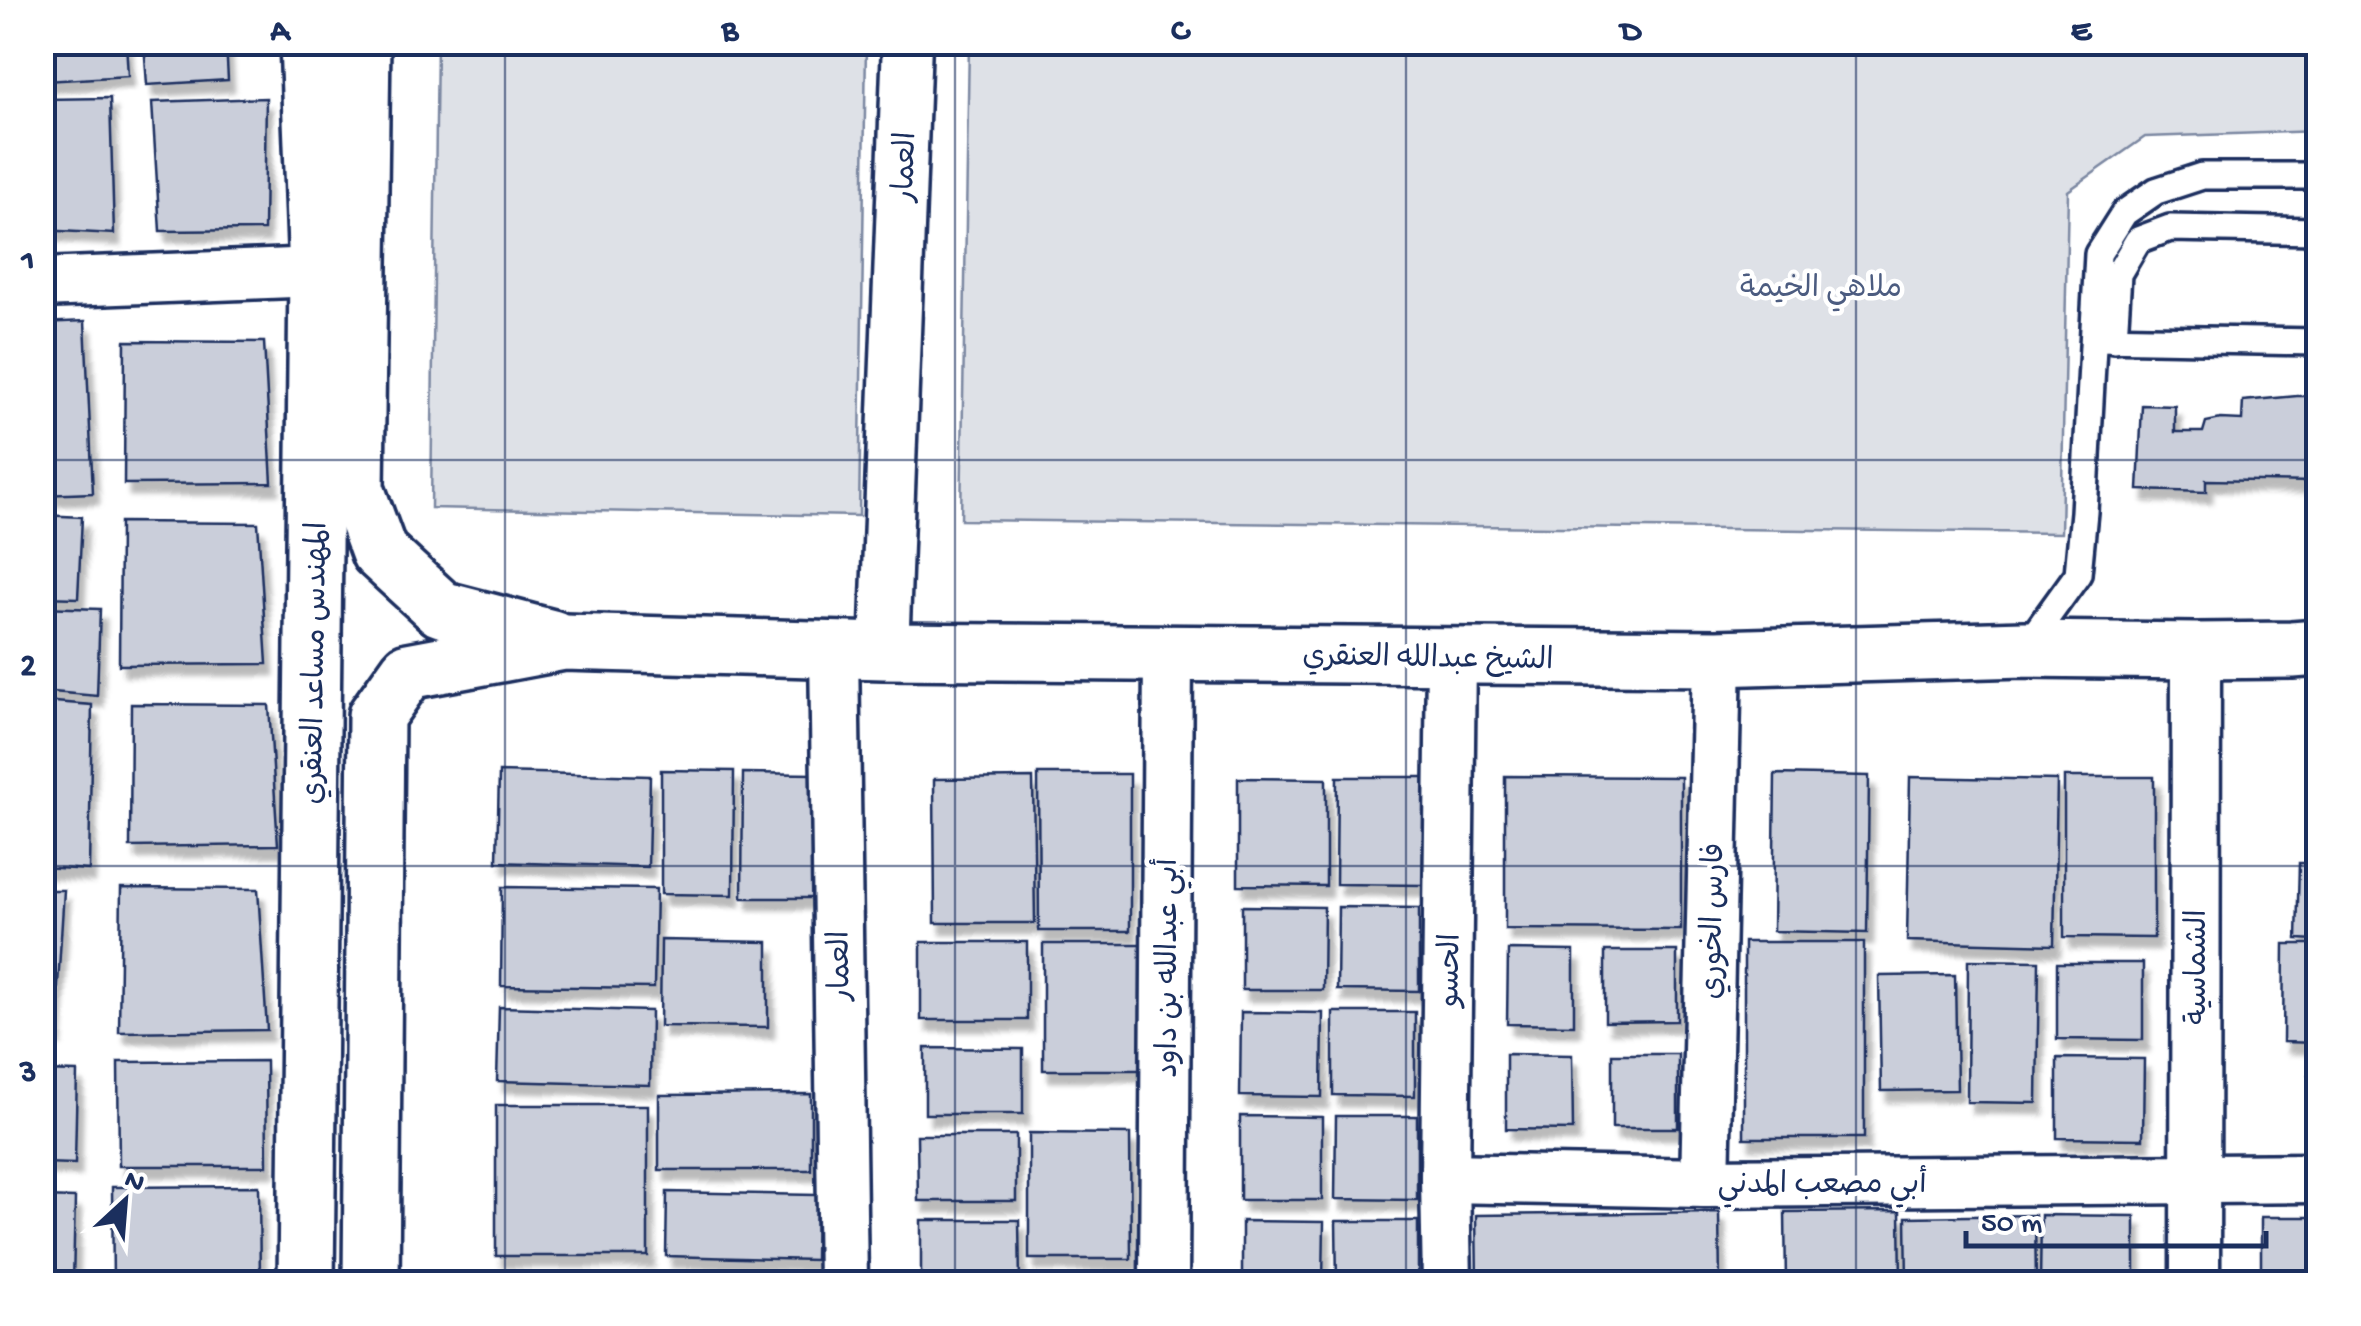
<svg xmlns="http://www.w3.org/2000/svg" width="2361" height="1326" font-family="'Gochi Hand','Playpen Sans Arabic',sans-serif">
	<defs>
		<filter id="shadow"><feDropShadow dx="6" dy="11" stdDeviation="2.5" flood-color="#0004"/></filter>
	</defs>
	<rect width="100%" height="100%" fill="#fff"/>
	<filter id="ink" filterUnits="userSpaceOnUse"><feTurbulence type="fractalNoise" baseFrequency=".01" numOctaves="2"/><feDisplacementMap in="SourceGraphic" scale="20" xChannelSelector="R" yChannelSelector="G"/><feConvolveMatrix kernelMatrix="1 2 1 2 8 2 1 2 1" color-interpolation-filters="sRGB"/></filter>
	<g filter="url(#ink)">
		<g fill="#dee1e7" stroke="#7c88a2" stroke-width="2.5">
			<path d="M969,42L2318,43V131L2145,137L2068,191L2061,533L961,520Z"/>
			<path d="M437,43H866L859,516L431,508Z"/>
		</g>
		<g fill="#caceda" stroke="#1b2f5e" stroke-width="2.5" filter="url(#shadow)">
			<path d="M43,42H126L128,76L46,81Z"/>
			<path d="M144,42H226L228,80L147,85Z"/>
			<path d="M110,98L114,234L42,230V99Z"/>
			<path d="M266,98L264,230L160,231L152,102Z"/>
			<path d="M85,321L93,493L42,495V323Z"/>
			<path d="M125,341L264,342L272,483L124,484Z"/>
			<path d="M2297,396H2318V495H2315L2316,482L2206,480V492L2138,490L2142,405L2175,406V432H2203L2206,422L2221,419L2242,420L2243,401Z"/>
			<path d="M42,515L82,517L78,598L42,597Z"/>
			<path d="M120,522L258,523L267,664L119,665Z"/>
			<path d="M42,607L100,609L97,696L42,691Z"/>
			<path d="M42,701L92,705L89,870L42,867Z"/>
			<path d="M131,704L269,705L278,845L130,847Z"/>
			<path d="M661,770L734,771L733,895L661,894Z"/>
			<path d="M499,772L650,776L648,867L497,862Z"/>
			<path d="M743,773L815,774V898H742Z"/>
			<path d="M1038,774H1130V931H1039Z"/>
			<path d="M1775,774L1869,776L1867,933L1773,931Z"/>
			<path d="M1505,776L1681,777V930L1505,929Z"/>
			<path d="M1337,777H1424L1423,885L1336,884Z"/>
			<path d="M1910,777L2057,780L2054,945L1907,941Z"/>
			<path d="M2064,777H2154V938L2064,937Z"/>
			<path d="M1033,778L1035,923H935L934,779Z"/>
			<path d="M1238,778L1326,779V886L1238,885Z"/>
			<path d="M2299,863H2318V940L2297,939Z"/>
			<path d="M502,887L656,889L654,988L501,986Z"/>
			<path d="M121,888L258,889L267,1030L119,1032Z"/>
			<path d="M42,890H64L55,1033H42Z"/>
			<path d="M1242,906L1324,907L1323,990H1242Z"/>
			<path d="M1338,907L1419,908V991L1337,990Z"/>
			<path d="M661,940L768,942V1027L660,1026Z"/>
			<rect x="921" y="942" width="106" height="78"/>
			<rect x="1744" y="942" width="120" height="196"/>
			<rect x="1043" y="944" width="102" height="126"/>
			<path d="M2284,944H2318V1043L2283,1042Z"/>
			<path d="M1508,950L1574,951V1025L1507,1024Z"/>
			<path d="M1605,951H1677V1021L1605,1022Z"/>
			<path d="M1968,960L2039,961L2037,1103L1967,1102Z"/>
			<path d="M2057,963H2143V1040L2057,1039Z"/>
			<path d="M1955,975L1957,1090L1881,1091L1879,976Z"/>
			<path d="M499,1007L651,1011L650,1085L497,1081Z"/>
			<path d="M1241,1012L1323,1013L1322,1097L1240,1096Z"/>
			<path d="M1333,1012H1415V1096L1333,1095Z"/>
			<path d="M925,1048L1023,1049V1114H925Z"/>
			<path d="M1506,1054L1572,1055L1573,1130L1506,1129Z"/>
			<rect x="1612" y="1054" width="66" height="74"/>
			<path d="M2057,1058L2144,1059L2143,1139L2057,1138Z"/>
			<path d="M2309,1060H2318V1134H2308Z"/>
			<path d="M266,1061L267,1166H119L118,1062Z"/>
			<path d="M42,1071L77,1072L75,1164L42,1163Z"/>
			<path d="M811,1094V1170H659V1095Z"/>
			<rect x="496" y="1105" width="152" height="151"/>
			<path d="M1240,1116L1322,1117V1200H1240Z"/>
			<path d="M1336,1116H1417V1200L1335,1199Z"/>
			<path d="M1029,1133L1130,1134L1131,1259H1029Z"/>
			<path d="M917,1135H1016V1201H918Z"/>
			<path d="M259,1186L260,1284H113L112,1187Z"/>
			<path d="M667,1192L816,1195L815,1260L666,1256Z"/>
			<path d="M42,1197L75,1198L73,1284H42Z"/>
			<path d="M1900,1211L1901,1284H1786L1785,1212Z"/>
			<path d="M1719,1212L1720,1284H1477L1476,1215Z"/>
			<path d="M2035,1215L2036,1284H1907L1906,1217Z"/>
			<path d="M2041,1215L2135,1216V1284H2040Z"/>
			<rect x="2261" y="1217" width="57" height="67"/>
			<path d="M921,1220H1019L1020,1284H921Z"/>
			<path d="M1242,1221L1324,1222L1323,1284H1242Z"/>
			<path d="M1336,1221H1418V1284H1337Z"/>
			<path d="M668,1274L807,1275V1284H668Z"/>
			<path d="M1729,1277L1780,1278V1284H1729Z"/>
			<path d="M501,1280L648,1282V1284H501Z"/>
		</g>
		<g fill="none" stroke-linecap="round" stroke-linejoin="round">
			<g stroke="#1b2f5e" stroke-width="32">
				<g id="lane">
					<path d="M2097,338L2318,342"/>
					<path d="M2114,339L2118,274L2138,240L2170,228L2318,231"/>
					<path d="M2024,649L2078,574L2084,512L2098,254L2124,213L2156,191L2202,176H2318"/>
				</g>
			</g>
			<g stroke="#1b2f5e" stroke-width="55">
				<g id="street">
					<path d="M42,283L317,272"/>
					<path d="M834,649L843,1284"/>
					<path d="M884,651L907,42"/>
					<path d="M1445,1178L1705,1183L2318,1178"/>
					<path d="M1705,1183L1717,658"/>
					<path d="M1164,1284L1168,652"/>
					<path d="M1447,1284L1445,1178L1451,657"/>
					<path d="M2195,1284L2196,651"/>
				</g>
			</g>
			<g stroke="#1b2f5e" stroke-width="62">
				<g id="secondary">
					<path d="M362,42L356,489L379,552L441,609L552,638"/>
					<path d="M306,1284L317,272L308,42"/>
					<path d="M371,1284L376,716L408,671L564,642L884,651L1717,658L2024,649L2196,651L2292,650L2318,648"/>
				</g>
			</g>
			<use href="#lane" stroke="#fff" stroke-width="25"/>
			<use href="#street" stroke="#fff" stroke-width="48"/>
			<use href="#secondary" stroke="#fff" stroke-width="55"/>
		</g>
	</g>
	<path fill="none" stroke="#1b2f5e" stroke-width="2.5" stroke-opacity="0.55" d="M505,42V1284M955,42V1284M1406,42V1284M1856,42V1284M42,460H2318M42,866H2318"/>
	<g text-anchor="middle" stroke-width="9" stroke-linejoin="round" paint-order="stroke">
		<g font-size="30" fill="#1b2f5e" stroke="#fff">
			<text transform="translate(903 167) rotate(-88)" y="10">العمار</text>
			<text transform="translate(1428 656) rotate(1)" y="10">الشيخ عبدالله العنقري</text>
			<text transform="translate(313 663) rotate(-89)" y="10">المهندس مساعد العنقري</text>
			<text transform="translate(1711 921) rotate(-89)" y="10">فارس الخوري</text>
			<text transform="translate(838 966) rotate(-91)" y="10">العمار</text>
			<text transform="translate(2195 967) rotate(-90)" y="10">الشماسية</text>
			<text transform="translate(1166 968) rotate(-90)" y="10">أبي عبدالله بن داود</text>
			<text transform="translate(1448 970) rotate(-89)" y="10">الحسو</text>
			<text x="1822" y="1192">أبي مصعب المدني</text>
		</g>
		<g font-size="30" fill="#4c5c80" stroke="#fff">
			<text x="1821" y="296">ملاهي الخيمة</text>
		</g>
	</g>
	<rect width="2361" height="1326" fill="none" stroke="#fff" stroke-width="110"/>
	<g transform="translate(125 1201) rotate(26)" stroke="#ffffff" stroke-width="8" paint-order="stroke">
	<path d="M0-8L18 38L0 25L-18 38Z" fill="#1b2f5e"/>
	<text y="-15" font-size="28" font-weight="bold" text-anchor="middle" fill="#1b2f5e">N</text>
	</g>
	<path d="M1966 1231v15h300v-15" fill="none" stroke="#1b2f5e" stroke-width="5"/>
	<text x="1981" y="1231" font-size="30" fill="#1b2f5e" stroke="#ffffff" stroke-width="8" paint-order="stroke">50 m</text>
	<rect x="55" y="55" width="2251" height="1216" fill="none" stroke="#1b2f5e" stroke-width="4"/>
	<g font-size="32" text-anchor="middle" font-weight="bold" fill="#1b2f5e">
		<text x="280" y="39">A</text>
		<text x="730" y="39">B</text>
		<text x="1180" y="39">C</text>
		<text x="1631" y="39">D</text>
		<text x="2081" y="39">E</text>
		<text x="28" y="269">1</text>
		<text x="28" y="674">2</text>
		<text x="28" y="1080">3</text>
	</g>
</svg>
